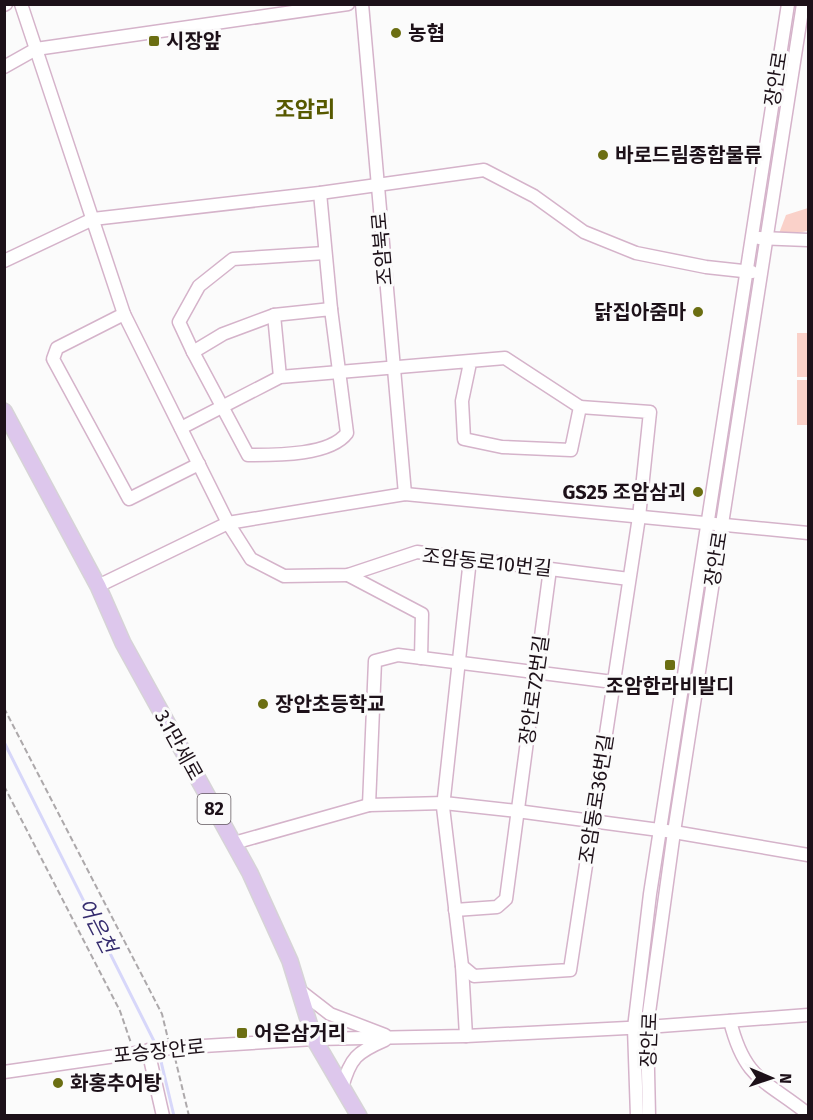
<svg xmlns="http://www.w3.org/2000/svg" width="813" height="1120" font-family="'Fira Sans','Noto Sans KR',sans-serif">
	<rect width="100%" height="100%" fill="#fbfbfb"/>
	<g fill="#fad1c9">
		<path d="M808,208V231L778,236L786,215Z"/>
		<rect x="797" y="333" width="11" height="44"/>
		<rect x="797" y="380" width="11" height="45"/>
	</g>
	<g fill="none" stroke-linecap="round" stroke-linejoin="round">
		<g stroke="#d7d7fa" stroke-width="3">
			<path d="M4,742L157,1047"/>
			<path d="M159,1053L174,1116"/>
		</g>
		<g stroke="#d5b3ca" stroke-width="15">
			<g id="minor">
				<path d="M21,4L124,314L228,523L251,559L284,576L348,575L417,552L629,579"/>
				<path d="M362,4L405,494"/>
				<path d="M4,5L6,4"/>
				<path d="M4,67L36,49L348,4"/>
				<path d="M320,193L331,309"/>
				<path d="M759,238L808,240"/>
				<path d="M4,261L93,219L320,193L484,170L534,196L584,232L636,253L706,267L752,272"/>
				<path d="M331,309L347,433C330,456 274,455 248,455L193,352L223,334L274,315Z"/>
				<path d="M124,314L57,348L53,359L129,499L199,464"/>
				<path d="M274,315L280,377"/>
				<path d="M193,352L179,322L199,286L233,259L325,253"/>
				<path d="M181,428L280,377L505,358L580,407L571,450L502,447L464,439L462,401L470,363"/>
				<path d="M470,559L443,807L462,966L474,976L570,970L639,517L650,412L580,407"/>
				<path d="M348,575L422,614L421,658"/>
				<path d="M98,586L228,523L405,494L808,533"/>
				<path d="M613,682L398,655L375,661L369,805L444,803L517,811L674,832L808,855"/>
				<path d="M234,843L369,805"/>
				<path d="M455,910L497,907L506,899L550,569"/>
				<path d="M462,966L466,1036"/>
				<path d="M299,990L330,1014L385,1035"/>
				<path d="M730,1021C745,1081 766,1080 808,1114"/>
				<path d="M148,1050L163,1116"/>
				<path d="M4,1072L171,1048L314,1039L466,1036L647,1027L808,1015"/>
				<path d="M342,1088C350,1058 357,1052 385,1040"/>
				<path d="M637,1116L634,1028L650,894L788,4"/>
				<path d="M649,1116L647,1027L674,832L803,4"/>
			</g>
		</g>
		<g stroke="#d6d4d6" stroke-width="18">
			<path id="major" d="M4,411L98,586L123,643L250,873L290,961L314,1039L359,1116"/>
		</g>
		<g stroke="#ada9ab" stroke-width="2" stroke-dasharray="6 3" stroke-linecap="butt">
			<path d="M4,708L162,1014L168,1039"/>
			<path d="M4,786L120,1011L131,1043"/>
			<path d="M175,1058L189,1116"/>
		</g>
		<use href="#minor" stroke="#fff" stroke-width="12"/>
		<use href="#major" stroke="#ddc7ec" stroke-width="15"/>
	</g>
	<g fill="#6b6e12" stroke="#fbfbfb" stroke-width="2">
		<circle cx="396" cy="33" r="6"/>
		<rect x="148" y="35" width="12" height="12" rx="3"/>
		<circle cx="603" cy="155" r="6"/>
		<circle cx="698" cy="312" r="6"/>
		<circle cx="698" cy="492" r="6"/>
		<rect x="664" y="659" width="12" height="12" rx="3"/>
		<circle cx="263" cy="704" r="6"/>
		<rect x="236" y="1027" width="12" height="12" rx="3"/>
		<circle cx="58" cy="1083" r="6"/>
	</g>
	<g text-anchor="middle" stroke-width="6" stroke-linejoin="round" paint-order="stroke">
		<rect fill="#fbfbfb" stroke="#60575d" stroke-width="1.5" x="197.5" y="794" width="33" height="30" rx="4.5"/>
		<g font-size="18" font-weight="bold" fill="#1d1119">
			<text x="214" y="815">82</text>
		</g>
		<g font-size="20" font-weight="bold" fill="#1d1119" stroke="#fbfbfb" text-anchor="start">
			<text x="408" y="40">농협</text>
			<text x="166" y="48">시장앞</text>
			<text x="615" y="162">바로드림종합물류</text>
			<text x="686" y="319" text-anchor="end">닭집아줌마</text>
			<text x="686" y="499" text-anchor="end">GS25 조암삼괴</text>
			<text x="670" y="693" text-anchor="middle">조암한라비발디</text>
			<text x="275" y="711">장안초등학교</text>
			<text x="254" y="1040">어은삼거리</text>
			<text x="70" y="1090">화홍추어탕</text>
		</g>
		<g font-size="20" fill="#1d1119" stroke="#fbfbfb">
			<text transform="translate(776 79) rotate(-81)" y="7">장안로</text>
			<text transform="translate(382 249) rotate(-95)" y="7">조암북로</text>
			<text transform="translate(716 559) rotate(-81)" y="7">장안로</text>
			<text transform="translate(487 562) rotate(6)" y="7">조암동로10번길</text>
			<text transform="translate(534 690) rotate(-82)" y="7">장안로72번길</text>
			<text transform="translate(179 745) rotate(61)" y="7">3.1만세로</text>
			<text transform="translate(596 799) rotate(-81)" y="7">조암동로36번길</text>
			<text transform="translate(649 1040) rotate(-88)" y="7">장안로</text>
			<text transform="translate(159 1051) rotate(-6)" y="7">포승장안로</text>
		</g>
		<g font-size="21" font-style="italic" fill="#362d6f" stroke="#fbfbfb">
			<text transform="translate(97 926) rotate(63)" y="7">어은천</text>
		</g>
		<g font-size="22" font-weight="bold" fill="#575900" stroke="#fbfbfb">
			<text x="305" y="117">조암리</text>
		</g>
	</g>
	<rect width="813" height="1120" fill="none" stroke="#1d1119" stroke-width="12"/>
	<g transform="translate(771 1078) rotate(92)" stroke="#fbfbfb" stroke-width="4.5" paint-order="stroke">
	<path d="M0-4.5L10 22L0 15L-10 22Z" fill="#1d1119"/>
	<text y="-9" font-size="16" font-weight="bold" text-anchor="middle" fill="#1d1119">N</text>
	</g>
</svg>
